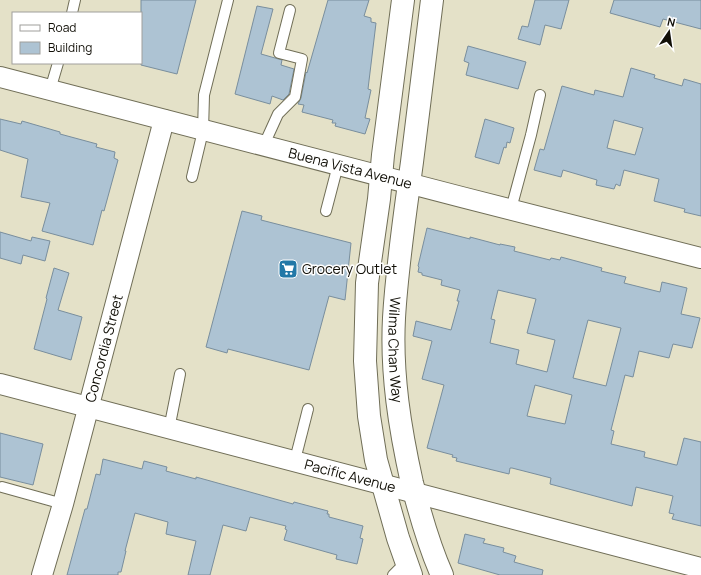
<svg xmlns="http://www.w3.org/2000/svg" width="701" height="575" font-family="Manrope,sans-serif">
	<rect width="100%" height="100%" fill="#e4e1c8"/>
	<g fill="#adc3d3" stroke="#798e9d" fill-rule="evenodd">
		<path d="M141,0H196L177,74L141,65Z"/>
		<path d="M328,0H369L364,16L371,18V22L376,23L368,89L371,90L365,118L370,119L365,134L335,126L336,123H332L333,120L302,112L304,105L298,104L301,98L306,72L307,73Z"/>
		<path d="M535,0H569L561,29L545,25L540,45L518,39L522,26L528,27Z"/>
		<path d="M614,0H701V29L663,19L660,27L610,13Z"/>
		<path d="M257,6L273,9L261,54L282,60L281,65L294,69L289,94L283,100L272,96L270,104L235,94Z"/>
		<path d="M468,46L526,62L518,89L466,75L469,63L464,61Z"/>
		<path d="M631,68L655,75L654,78L682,86L684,79L701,84V216L684,212L685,209L654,201L659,179L624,170L620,186L616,184L614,189L596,185L597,180L563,170L561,177L534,170L540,149L544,150L562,86L594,95L595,90L623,97ZM614,120L643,128L635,155L607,148Z"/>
		<path d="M0,119L21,124L22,121L60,132V134L97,144L96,147L115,152L114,158L118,160L104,211L102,210L93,245L42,231L50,203L21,197L28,159L0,150Z"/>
		<path d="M485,119L514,128L510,143L507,142L506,148L504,147L499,164L475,157Z"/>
		<path d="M242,211L262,216L261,220L351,243L345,300L329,296L309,370L228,349L227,353L206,347Z"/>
		<path d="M427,228L470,239V237L500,245V244L515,247L514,251L550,260L551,258L560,260L561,257L602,268L601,271L626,277L624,283L660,292L662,282L687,288L681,314L700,318L692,348L673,344L669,358L639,351L633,377L625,375L611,430L614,431L611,444L645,452L644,457L676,465H677L684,438L701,442V526L672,519L674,514L669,513L673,496L636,487L632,506L550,484L551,478L512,468H510L509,474L456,461L457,458L452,457L453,455L427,448L444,385L422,379L432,341L413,336L416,321L451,330L459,301H457L460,290L441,285L442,280L422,275V273L418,272L419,267L418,266ZM498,290L536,299L527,333L555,340L547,372L516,364L519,350L490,343L495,320L491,319ZM588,320L621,328L606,386L573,378ZM535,385L572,395L565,424L527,416Z"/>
		<path d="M0,232L31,241L32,237L50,241L45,261L23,255L21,264L0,258Z"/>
		<path d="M54,268L69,273L58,310L82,317L71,360L34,349L47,299L46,298Z"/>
		<path d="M0,433L43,444L33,485L0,477Z"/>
		<path d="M103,459L142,469L144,461L167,467L166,471L196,479V477L293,504L294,502L328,511L327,514H329V517L363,526L360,538L363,539L357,564L336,559L337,555L284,540L287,530L285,529L286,526L250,517L246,531L223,525L210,575H188L196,541L166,534L168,522L135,513L125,551H126L121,572H118V575H67L85,509H87L96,474L100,475Z"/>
		<path d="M465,534L485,539L483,543L504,548L503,552L516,556L514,562L543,570L542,575H500L458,563Z"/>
	</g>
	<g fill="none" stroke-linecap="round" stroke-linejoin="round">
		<g stroke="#706e57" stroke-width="12">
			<g id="service">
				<path d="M72,13L75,0"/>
				<path d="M50,90L58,63"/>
				<path d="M263,147L278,114L295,97L302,59L279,53L290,10"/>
				<path d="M192,177L203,131L204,95L228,0"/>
				<path d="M511,209L531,135L540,95"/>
				<path d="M326,211L338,165"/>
				<path d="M169,429L180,374"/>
				<path d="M295,460L308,409"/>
				<path d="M2,487L63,504"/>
				<path d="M393,575L399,569L408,566"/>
			</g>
		</g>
		<g stroke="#706e57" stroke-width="22">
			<g id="minor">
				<path id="s1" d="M0,77C233,138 467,199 701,258"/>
				<path id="s2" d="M0,384L701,568"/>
				<path id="s3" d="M42,575L63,504L164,120"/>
			</g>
		</g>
		<g stroke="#706e57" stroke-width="24">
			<g id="secondary">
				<path d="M403,0L383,155L379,199L367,283L365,361L369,416L376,460L398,538L411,575"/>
				<path id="s4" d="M432,0C425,54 419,108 412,162C405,214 397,266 394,318C391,374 400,429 412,483C420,514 429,546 442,575"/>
			</g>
		</g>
		<use href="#service" stroke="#fff" stroke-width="10"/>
		<use href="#minor" stroke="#fff" stroke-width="20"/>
		<use href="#secondary" stroke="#fff" stroke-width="22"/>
	</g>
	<defs>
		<g id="supermarket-square" transform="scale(1)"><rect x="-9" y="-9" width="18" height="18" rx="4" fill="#2278a7" stroke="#fff"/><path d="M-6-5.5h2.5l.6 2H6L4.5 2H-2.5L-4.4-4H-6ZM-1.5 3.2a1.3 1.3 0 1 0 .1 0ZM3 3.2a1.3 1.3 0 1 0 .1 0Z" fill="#fff"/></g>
	</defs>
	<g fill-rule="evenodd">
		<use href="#supermarket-square" x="288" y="269"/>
	</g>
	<g text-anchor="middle" stroke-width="3" stroke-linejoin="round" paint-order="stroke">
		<g font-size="14" fill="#110f07" stroke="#fff">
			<text dy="5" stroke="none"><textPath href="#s1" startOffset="362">Buena Vista Avenue</textPath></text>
			<text dy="5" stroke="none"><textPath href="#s3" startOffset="235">Concordia Street</textPath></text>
			<text dy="5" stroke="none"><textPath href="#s4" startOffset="352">Wilma Chan Way</textPath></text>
			<text dy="5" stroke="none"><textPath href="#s2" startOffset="362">Pacific Avenue</textPath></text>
		</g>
		<g font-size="14" fill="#110f07" stroke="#fff" text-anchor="start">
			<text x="302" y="274">Grocery Outlet</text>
		</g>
	</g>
	<rect x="12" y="12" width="130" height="52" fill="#ffffff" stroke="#a09f9c"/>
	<rect x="20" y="25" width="20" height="6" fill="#ffffff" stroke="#a09f9c"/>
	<text x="48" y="32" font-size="12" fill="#110f07">Road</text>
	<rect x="20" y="42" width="20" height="12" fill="#adc3d3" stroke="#a09f9c"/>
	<text x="48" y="52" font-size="12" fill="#110f07">Building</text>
	<g transform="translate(669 32) rotate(13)" stroke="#ffffff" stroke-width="3" paint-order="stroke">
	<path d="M0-3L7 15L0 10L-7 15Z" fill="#110f07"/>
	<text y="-6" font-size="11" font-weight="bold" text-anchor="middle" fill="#110f07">N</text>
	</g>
</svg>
